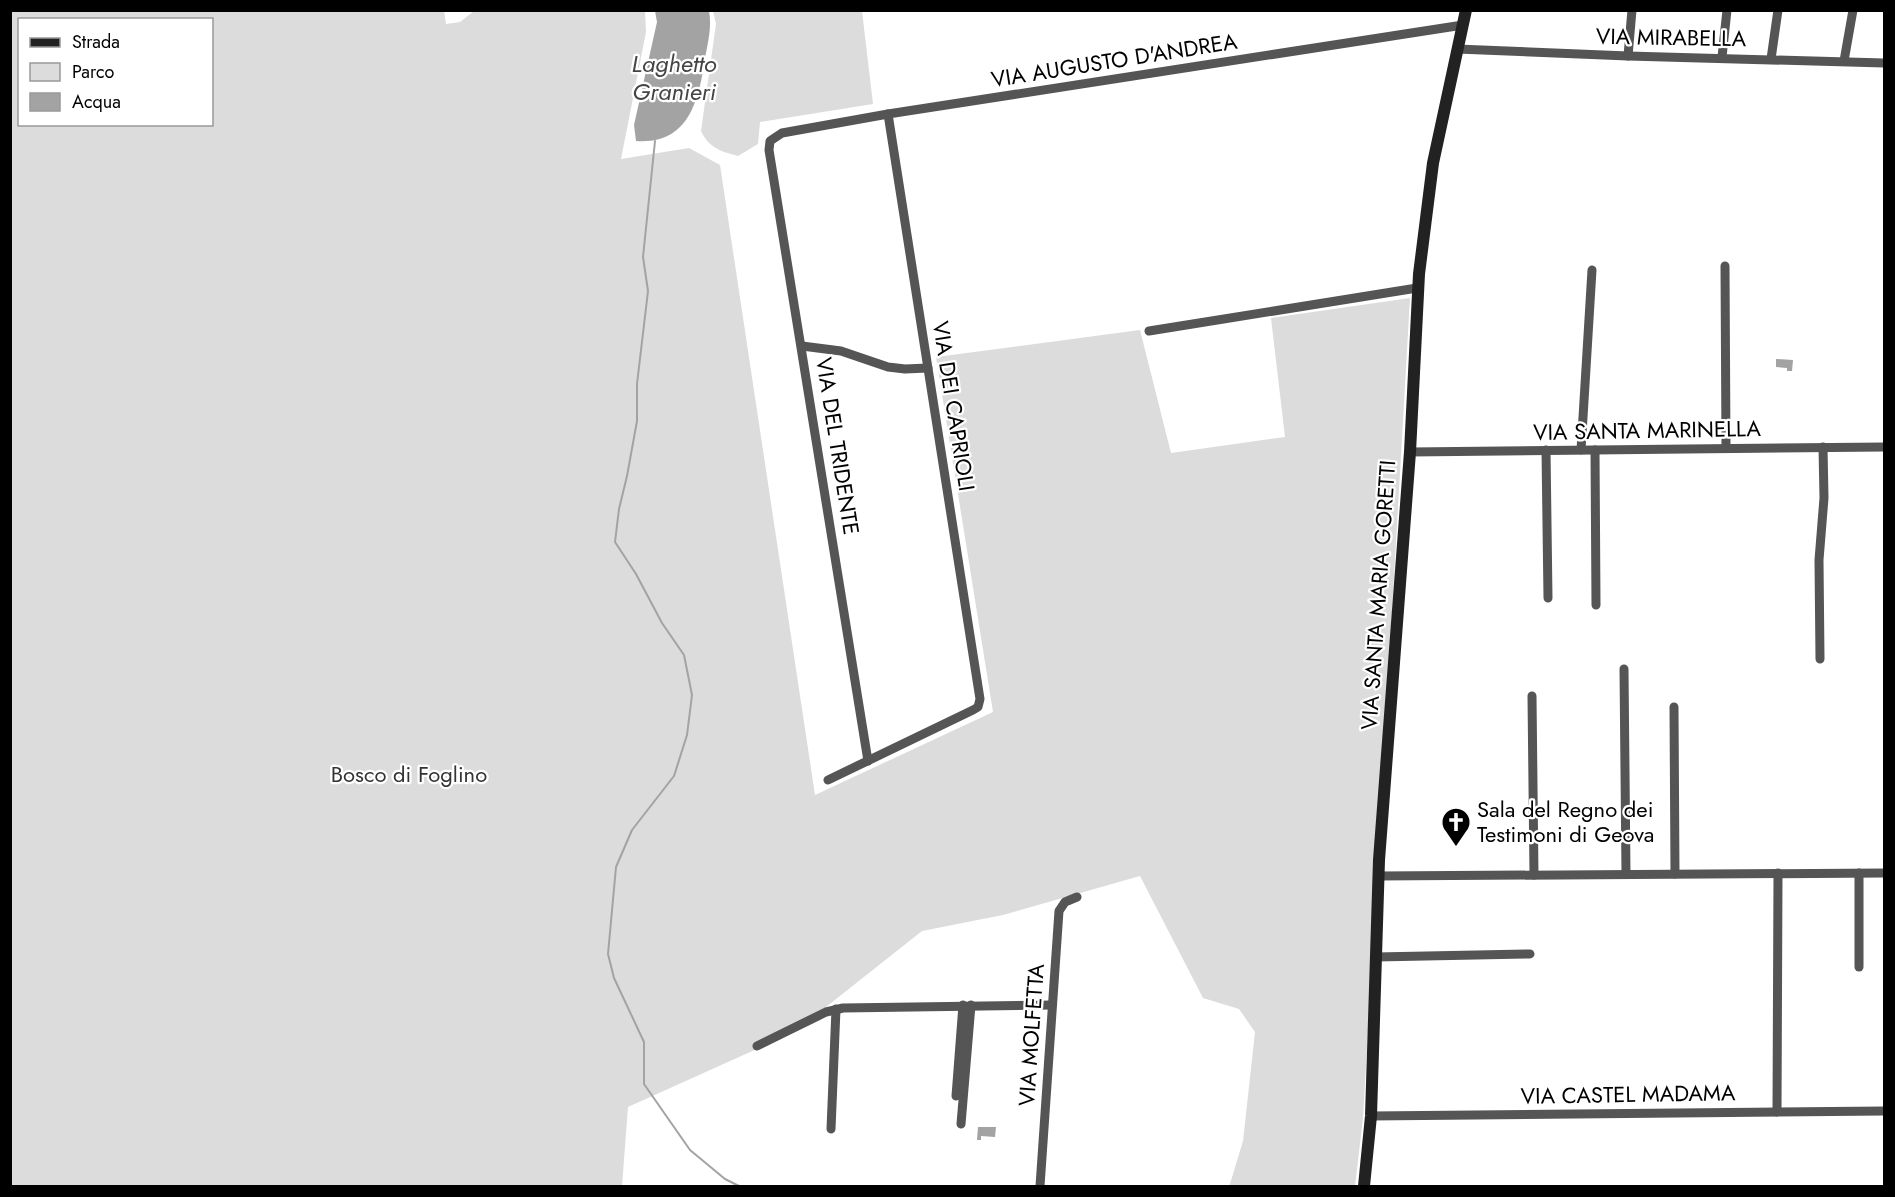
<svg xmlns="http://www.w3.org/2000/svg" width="1895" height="1197" font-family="Jost,sans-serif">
	<rect width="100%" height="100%" fill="#fff"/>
	<g fill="#dcdcdc" fill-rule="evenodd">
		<path d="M444,10L446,24L460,22L474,11H645L646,32L621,159L689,148L720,165L815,795L993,712L936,357L1140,330L1171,453L1285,437L1271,318L1410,298L1363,1118L1355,1186H1228L1230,1184L1243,1141L1255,1032L1239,1009L1203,998L1140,876L1003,915L922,931L826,1007L821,1020L628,1107L622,1186H11L10,11ZM20,20H212V124H20Z"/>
		<path d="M713,11H862L873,104L760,122L758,144L738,156C720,151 709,148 701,131L716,24Z"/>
	</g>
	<g fill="#a3a3a3">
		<path d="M655,11H709C712,26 708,42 705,58C699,100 689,145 636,141L634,125L657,22Z"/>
		<path d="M1776,359L1793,360L1792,371H1787V368L1776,367Z"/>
		<path d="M978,1127H996L995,1137L981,1136V1140H977Z"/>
	</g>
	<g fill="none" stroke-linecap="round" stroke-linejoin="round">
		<path stroke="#a3a3a3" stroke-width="2" d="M655,141L643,257L648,291L637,384V421L627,476L619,509L615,542L636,574L662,623L684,655L692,695L687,735L674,776L632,830L616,867L608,954L614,978L644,1042V1084L690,1150L725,1179L739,1186"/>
		<g stroke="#555" stroke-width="9">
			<path d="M1457,49L1628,56L1884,63"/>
			<path d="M1628,56L1632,10"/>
			<path d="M1722,57L1727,10"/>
			<path d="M1771,59L1778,10"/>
			<path d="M1844,61L1853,10"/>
			<path d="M1725,266L1726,448"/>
			<path d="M1149,331L1417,288"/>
			<path d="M802,346L841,351L888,367L905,369L928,368"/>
			<path d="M1546,450L1548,598"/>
			<path d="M1581,450L1592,270"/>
			<path d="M1595,450L1596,605"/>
			<path d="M1410,452L1884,447"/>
			<path d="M1820,659L1819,560L1824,498L1823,447"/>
			<path d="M1624,669L1626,874"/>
			<path d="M1532,696L1534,875"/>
			<path d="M1674,707L1675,874"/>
			<path d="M868,761L769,150L770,141L782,133L888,114L1463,25"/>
			<path d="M828,780L973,710L978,707L980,699L888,114"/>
			<path d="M1859,873V967"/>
			<path d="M1378,876L1884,873"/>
			<path d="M1376,957L1530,954"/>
			<path d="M757,1046L826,1012L843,1008L1052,1005"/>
			<path d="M956,1096L963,1005"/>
			<path d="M1777,1112L1778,873"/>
			<path d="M1371,1116L1884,1111"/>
			<path d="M961,1124L971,1005"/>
			<path d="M831,1129L836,1009"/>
			<path d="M1040,1186L1059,911L1065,902L1077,897"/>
		</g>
		<path stroke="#222" stroke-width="12" d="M1364,1186L1371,1116L1379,860L1410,452L1419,274L1433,163L1466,10"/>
	</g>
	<defs>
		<g id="church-pin" transform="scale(1.5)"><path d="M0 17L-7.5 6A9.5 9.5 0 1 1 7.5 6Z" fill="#000" stroke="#fff"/><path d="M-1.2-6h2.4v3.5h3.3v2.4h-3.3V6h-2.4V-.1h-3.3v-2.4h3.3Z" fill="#fff"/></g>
	</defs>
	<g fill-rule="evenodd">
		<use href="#church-pin" x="1456" y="822"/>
	</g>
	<g text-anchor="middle" stroke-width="4.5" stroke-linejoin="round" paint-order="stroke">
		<g font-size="22" fill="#000" stroke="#fff">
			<text transform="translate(1671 37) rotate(1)" y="8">VIA MIRABELLA</text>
			<text transform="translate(1114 60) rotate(-9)" y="8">VIA AUGUSTO D'ANDREA</text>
			<text transform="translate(954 406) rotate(81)" y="8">VIA DEI CAPRIOLI</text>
			<text transform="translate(1647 430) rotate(-1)" y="8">VIA SANTA MARINELLA</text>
			<text transform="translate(838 446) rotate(81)" y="8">VIA DEL TRIDENTE</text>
			<text transform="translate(1378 595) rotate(-86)" y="8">VIA SANTA MARIA GORETTI</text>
			<text transform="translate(1031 1035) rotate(-86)" y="8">VIA MOLFETTA</text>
			<text transform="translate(1628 1094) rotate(-1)" y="8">VIA CASTEL MADAMA</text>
		</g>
		<g font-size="22" fill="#333" stroke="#fff">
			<text x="409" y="782">Bosco di Foglino</text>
		</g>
		<g font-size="22" fill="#000" stroke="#fff" text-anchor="start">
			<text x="1477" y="817">Sala del Regno dei<tspan x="1477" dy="25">Testimoni di Geova</tspan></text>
		</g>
		<g font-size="24" font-style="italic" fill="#444" stroke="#fff">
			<text x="674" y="72">Laghetto<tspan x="674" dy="28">Granieri</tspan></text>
		</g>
	</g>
	<rect width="1895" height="1197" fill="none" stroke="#000000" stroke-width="24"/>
	<rect x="18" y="18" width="195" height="108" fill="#ffffff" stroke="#999999" stroke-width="1.5"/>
	<rect x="30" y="38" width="30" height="9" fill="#222222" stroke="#999999" stroke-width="1.5"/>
	<text x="72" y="48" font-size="18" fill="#000000">Strada</text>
	<rect x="30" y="63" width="30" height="18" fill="#dcdcdc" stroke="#999999" stroke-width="1.5"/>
	<text x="72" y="78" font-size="18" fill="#000000">Parco</text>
	<rect x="30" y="93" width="30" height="18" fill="#a3a3a3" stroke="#999999" stroke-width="1.5"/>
	<text x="72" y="108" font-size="18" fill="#000000">Acqua</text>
</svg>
